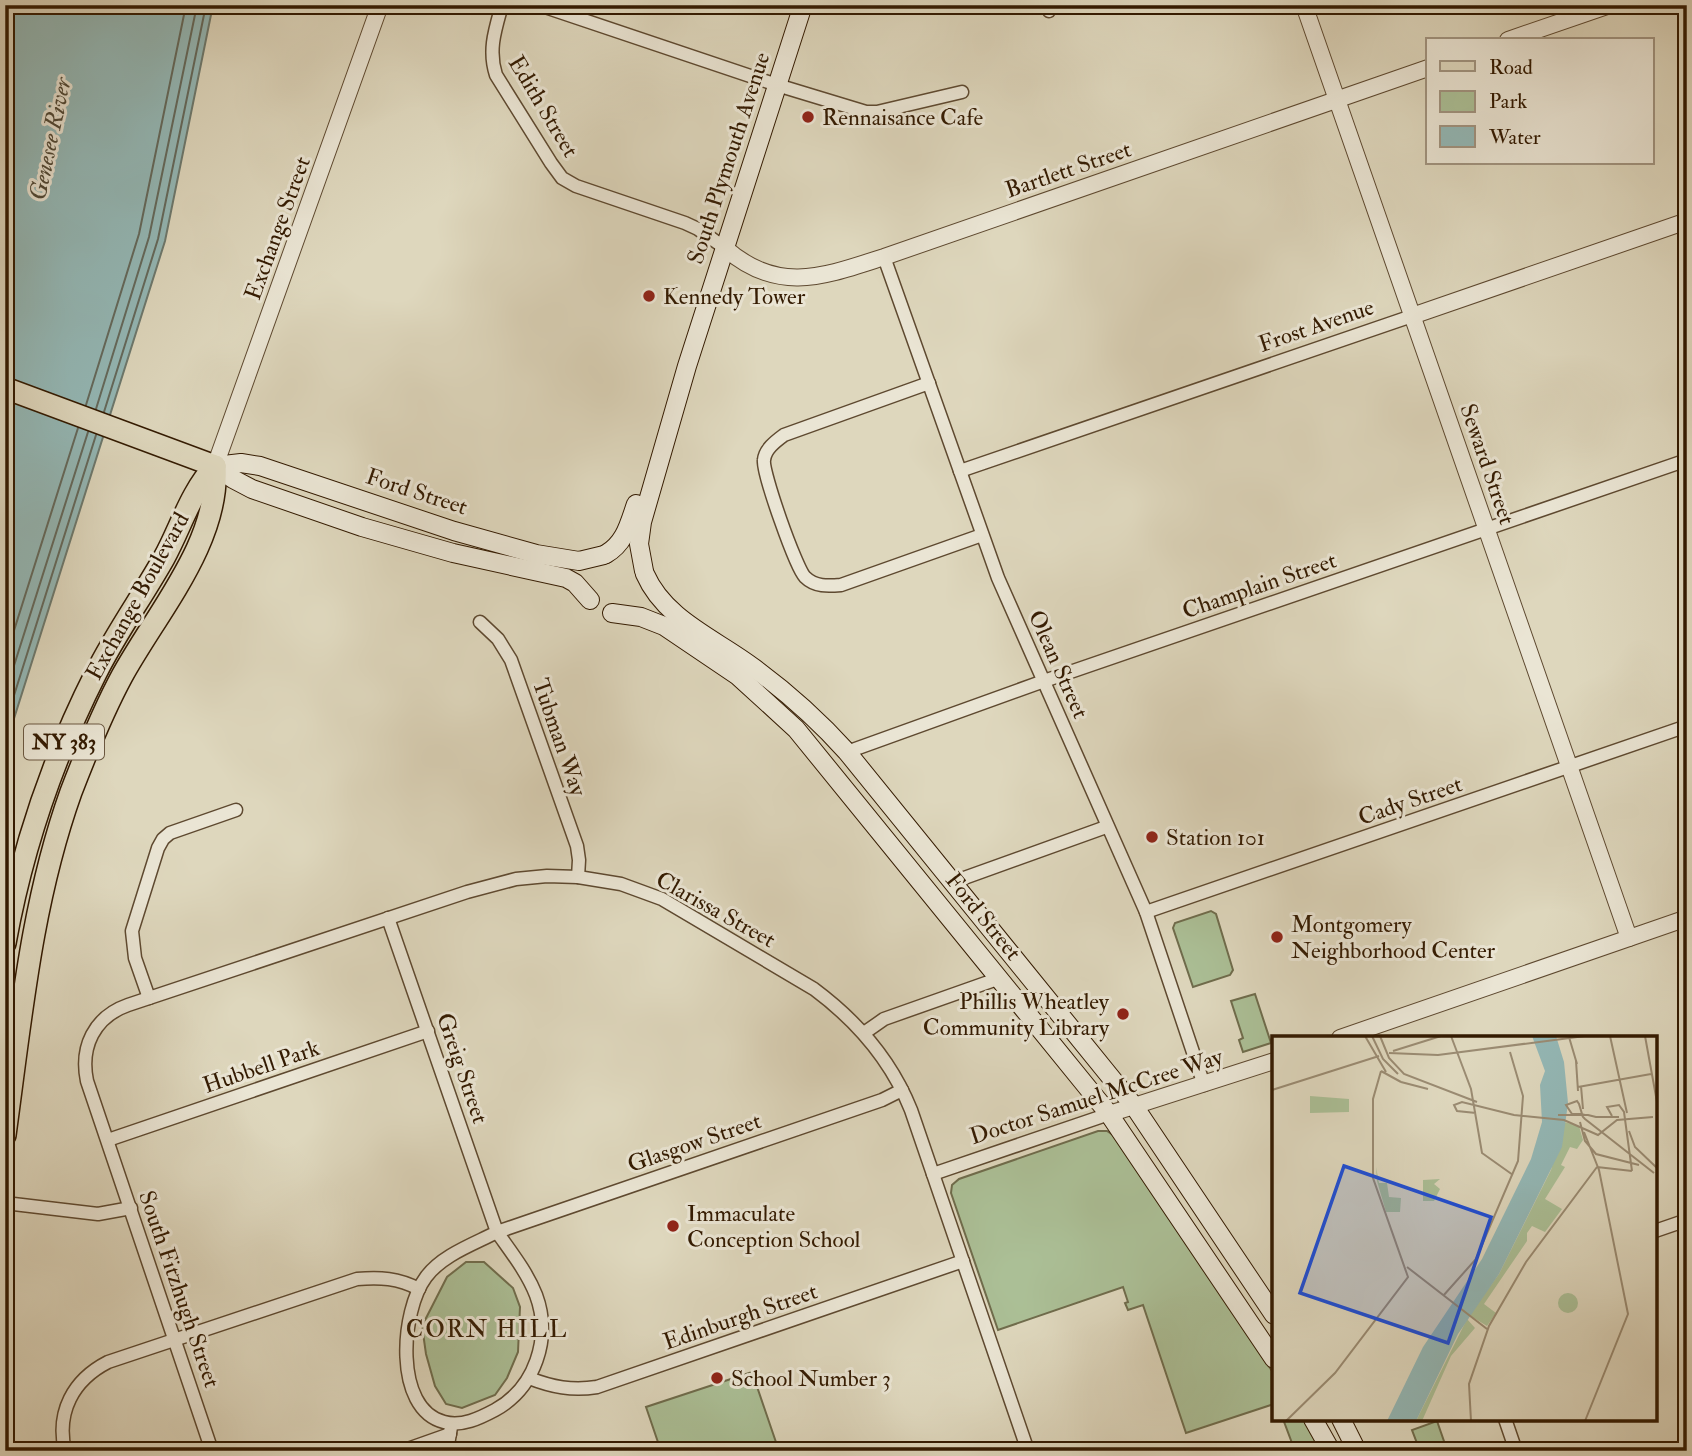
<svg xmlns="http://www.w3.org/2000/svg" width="1692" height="1456" font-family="'IM FELL Double Pica',serif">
	<rect width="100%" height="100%" fill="#ded7bd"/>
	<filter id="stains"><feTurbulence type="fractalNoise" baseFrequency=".00286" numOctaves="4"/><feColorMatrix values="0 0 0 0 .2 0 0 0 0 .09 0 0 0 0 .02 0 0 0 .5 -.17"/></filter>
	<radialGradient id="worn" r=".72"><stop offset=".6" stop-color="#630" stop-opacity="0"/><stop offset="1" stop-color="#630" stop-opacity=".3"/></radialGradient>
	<g fill="#abbf96" stroke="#6f6c4c" stroke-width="2">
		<path d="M1211,911L1216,914L1233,970L1230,975L1193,987L1173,928L1175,923Z"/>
		<path d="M1255,994L1271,1043L1243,1052L1239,1040L1243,1038L1231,1001Z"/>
		<path d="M1098,1131H1107L1116,1137L1274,1374V1404L1186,1433L1143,1305L1128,1310L1125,1303L1128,1302L1123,1287L998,1330L951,1193L952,1185L959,1179Z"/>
		<path d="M466,1262H484L513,1288L520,1307L518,1352L507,1378L495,1395L462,1408L446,1404L435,1386L426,1354L422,1326L447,1277Z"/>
		<path d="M752,1372L779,1451H661L646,1407Z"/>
		<path d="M1283,1419H1304L1322,1451H1295Z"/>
		<path d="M1437,1421L1446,1447L1436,1451H1420L1412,1430Z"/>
	</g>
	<path fill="#94b8b6" stroke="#6d796e" stroke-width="2" d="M5,5H213L165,241L5,747Z"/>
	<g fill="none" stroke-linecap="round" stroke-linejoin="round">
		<g stroke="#64695c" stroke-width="2">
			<path d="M86,405L139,234L186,5"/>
			<path d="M96,409L149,237L197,5"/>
			<path d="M104,412L158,239L206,5"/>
			<path d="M5,659L78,428"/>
			<path d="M5,694L88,432"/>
			<path d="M5,724L96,435"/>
		</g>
		<g stroke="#5e4930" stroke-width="15">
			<g id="minor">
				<path d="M502,5C495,30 488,50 496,75L551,163L562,178L576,186L685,223L698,229L725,248"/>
				<path d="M539,5L777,85L866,112H877L962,92"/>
				<path d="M1047,5L1049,11"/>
				<path d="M884,257L998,578L1146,912L1204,1085"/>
				<path d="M929,383L784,435C776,441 765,449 764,460C762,472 796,568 805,577C815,587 828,586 841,585L982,535"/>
				<path d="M960,471L1412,316"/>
				<path d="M480,622L498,639L511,660L577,846L579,860L578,877"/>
				<path d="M847,752L1044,681L1687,460"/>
				<path d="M953,882L1106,827"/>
				<path d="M1146,912L1687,726"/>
				<path d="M388,918L497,1232C511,1252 527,1272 536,1295C552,1338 535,1388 495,1410C480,1418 462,1427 444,1422C393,1409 401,1310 426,1277C442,1255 474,1244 497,1232L882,1100L902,1090"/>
				<path d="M149,998L135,958L132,931L158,848L163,839L170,833L236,810"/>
				<path d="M864,1033L884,1019L1000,978"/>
				<path d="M108,1140L428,1031"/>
				<path d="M933,1174L1109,1114"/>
				<path d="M5,1203L98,1214L131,1208"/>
				<path d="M1655,1231L1687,1220"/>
				<path d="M529,1378C552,1387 572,1391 597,1387L963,1261"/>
				<path d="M1505,1419L1516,1451"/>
				<path d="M65,1451C56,1412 73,1380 108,1362L357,1279C380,1277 398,1278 419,1289"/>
				<path d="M212,1451L87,1081C80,1047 94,1017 128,1005L467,892L516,879L547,876L578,877L621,884L662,899L814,989C857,1021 891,1060 911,1110L1028,1451"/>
				<path d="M402,1451L450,1434"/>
				<path d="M447,1451L451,1427"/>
			</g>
		</g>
		<g stroke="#5e4930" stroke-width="18">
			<g id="tertiary">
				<path d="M1304,5L1629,938"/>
				<path d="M1508,40L1610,5"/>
				<path d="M725,248C778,295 825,276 884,257L1428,68"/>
				<path d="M1412,316L1687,221"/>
				<path d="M215,466L380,5"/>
				<path d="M1340,1038L1687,918"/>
				<path d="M1109,1114L1274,1061"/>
			</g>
		</g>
		<g stroke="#331a01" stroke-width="20">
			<g id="secondary">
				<path d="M215,466L241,463L260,466L454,531L536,554L579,561L604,555"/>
				<path d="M215,466L233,479L252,489L362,527L453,553L566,578L575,583L590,600"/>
				<path d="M606,554C625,543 629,524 636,504"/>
				<path d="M644,571L639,544L642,522L687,366L803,5"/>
				<path d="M645,574C665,620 716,639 754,668C788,693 819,721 847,752L1134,1106L1274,1315"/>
				<path d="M612,613L641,617L664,626L738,676L796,729L1109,1114L1274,1359"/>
				<path d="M1313,1419L1331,1451"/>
				<path d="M1341,1419L1357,1451"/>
			</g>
		</g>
		<g stroke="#331a01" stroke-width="24">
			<g id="primary">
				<path d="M5,388L215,466"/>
				<path d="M5,943C22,849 53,758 96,673C116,633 142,597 164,558C181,527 190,493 215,466"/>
				<path d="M5,1135C21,1019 31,904 71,792C86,753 102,713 122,676C157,612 220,542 215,466"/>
			</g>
		</g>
		<use href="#minor" stroke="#eae5d4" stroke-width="12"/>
		<use href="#tertiary" stroke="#eae5d4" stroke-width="16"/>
		<use href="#secondary" stroke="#eae5d4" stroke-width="18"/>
		<use href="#primary" stroke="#ded7bd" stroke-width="21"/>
	</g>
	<g fill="#8f2418" stroke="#eae5d4" stroke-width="2.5">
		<circle cx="808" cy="117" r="7"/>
		<circle cx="649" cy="296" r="7"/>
		<circle cx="1152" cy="837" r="7"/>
		<circle cx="1277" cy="937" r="7"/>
		<circle cx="1123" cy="1014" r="7"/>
		<circle cx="673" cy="1226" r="7"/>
		<circle cx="717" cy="1378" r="7"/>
	</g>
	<g text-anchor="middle" stroke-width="6" stroke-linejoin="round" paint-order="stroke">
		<rect fill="#eae5d4" stroke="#6a5740" stroke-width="2" x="24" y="724.5" width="80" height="35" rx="5"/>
		<g font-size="21" font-weight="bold" fill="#331a01">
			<text x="64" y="749">NY 383</text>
		</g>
		<g font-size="23" fill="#331a01" stroke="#eae5d4">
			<text transform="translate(544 106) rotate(59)" y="8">Edith Street</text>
			<text transform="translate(728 158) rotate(-72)" y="8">South Plymouth Avenue</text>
			<text transform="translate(1068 169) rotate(-19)" y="8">Bartlett Street</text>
			<text transform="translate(277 228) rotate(-70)" y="8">Exchange Street</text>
			<text transform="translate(1316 325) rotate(-19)" y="8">Frost Avenue</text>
			<text transform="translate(1488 464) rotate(71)" y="8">Seward Street</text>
			<text transform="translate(417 491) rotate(18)" y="8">Ford Street</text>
			<text transform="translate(1259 585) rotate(-19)" y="8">Champlain Street</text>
			<text transform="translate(137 596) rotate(-61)" y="8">Exchange Boulevard</text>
			<text transform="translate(1059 664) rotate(66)" y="8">Olean Street</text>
			<text transform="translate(560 737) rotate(71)" y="8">Tubman Way</text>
			<text transform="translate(1410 800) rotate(-19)" y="8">Cady Street</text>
			<text transform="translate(716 909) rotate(29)" y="8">Clarissa Street</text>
			<text transform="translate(984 916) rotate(51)" y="8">Ford Street</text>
			<text transform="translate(261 1066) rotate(-19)" y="8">Hubbell Park</text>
			<text transform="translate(463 1068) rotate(71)" y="8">Greig Street</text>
			<text transform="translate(1096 1096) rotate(-18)" y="8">Doctor Samuel McCree Way</text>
			<text transform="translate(694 1142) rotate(-19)" y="8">Glasgow Street</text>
			<text transform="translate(180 1289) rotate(71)" y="8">South Fitzhugh Street</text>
			<text transform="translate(740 1316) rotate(-19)" y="8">Edinburgh Street</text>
		</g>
		<g font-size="23" fill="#331a01" stroke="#eae5d4" text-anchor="start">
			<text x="822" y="125">Rennaisance Cafe</text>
			<text x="663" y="304">Kennedy Tower</text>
			<text x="1166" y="845">Station 101</text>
			<text x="1291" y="932">Montgomery<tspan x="1291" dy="26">Neighborhood Center</tspan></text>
			<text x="1109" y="1009" text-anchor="end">Phillis Wheatley<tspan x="1109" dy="26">Community Library</tspan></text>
			<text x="687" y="1221">Immaculate<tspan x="687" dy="26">Conception School</tspan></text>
			<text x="731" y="1386">School Number 3</text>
		</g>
		<g font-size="24" font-style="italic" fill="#504937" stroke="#eae5d4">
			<text transform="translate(50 139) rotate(-78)" y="8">Genesee River</text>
		</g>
		<g font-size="24" letter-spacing="2" fill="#331a01" stroke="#eae5d4">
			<text x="487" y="1337">CORN HILL</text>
		</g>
	</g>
	<g transform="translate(1272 1036)">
		<rect width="385" height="385" fill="#ded7bd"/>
		<path d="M38,60L77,63V76L38,77ZM292,86L307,90L311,104L305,113L298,111L289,129L293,131L273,163L290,173L273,196L260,190L255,197V205L212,268L224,277L215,290L197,279L227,238L279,134ZM104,131L107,147H115L117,161L129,162L128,176H114L105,145ZM168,143L162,148L168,153L162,165H151V144ZM286 267a10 10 0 1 1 20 0a10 10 0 1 1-20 0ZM195,283L203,292L179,320L150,385H144Z" fill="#abbf96"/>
		<path d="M260,0H284L292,26L296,67L290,111L227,238L186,298L144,385H115L151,311L210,223L259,123L270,86L268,49L273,35Z" fill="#94b8b6"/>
		<path fill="none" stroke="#9a8b72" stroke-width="2" d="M93,0L114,36M100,0L111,23L126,38M108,0L117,22L132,38L205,66M179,0L199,53L210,117L241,139M338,0L355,77M373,0L385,66M297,1L305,28M121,15L169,0M117,17L166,19L313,0M304,25L306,55M109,35L129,46M129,46L156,53M309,50L311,73M306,51L379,38M0,54L107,20M204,77L185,75L182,69L190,66L242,79L292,84L326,99L345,84L381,81M286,79H313M340,80L335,71L347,69L352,76L360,135M347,81H324L316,79H313L309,78H300L294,69L305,65L307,68L310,78V79L311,81L313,83L382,137M308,86L313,105L324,118L367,129M357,95L363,111L385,132M312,96L327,134L356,278L313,385M325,131L360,135M135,231L215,293M171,260L204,223L246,125L251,60L238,16M14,385L63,337L136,241L101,142V63L109,35M199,385L197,348L217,290L254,226L325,131"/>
		<path fill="#1d4ed8" fill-opacity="0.15" stroke="#1d4ed8" stroke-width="3.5" d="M72,130L219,181L176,307L28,257Z"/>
		<rect width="385" height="385" fill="none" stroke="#331a01" stroke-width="3.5"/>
	</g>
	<rect width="1692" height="1456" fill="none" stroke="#ded7bd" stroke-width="28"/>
	<rect x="7" y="7" width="1678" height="1442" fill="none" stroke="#331a01" stroke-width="3.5"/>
	<rect x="14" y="14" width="1664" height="1428" fill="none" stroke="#331a01" stroke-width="2"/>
	<rect x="1426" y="38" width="228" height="126" fill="#eae5d4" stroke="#a19480" stroke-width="2"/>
	<rect x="1440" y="61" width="35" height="10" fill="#ded7bd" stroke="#a19480" stroke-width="2"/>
	<text x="1489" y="74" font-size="21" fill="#331a01">Road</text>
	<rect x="1440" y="91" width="35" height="21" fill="#abbf96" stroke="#a19480" stroke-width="2"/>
	<text x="1489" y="108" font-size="21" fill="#331a01">Park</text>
	<rect x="1440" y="126" width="35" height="21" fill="#94b8b6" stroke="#a19480" stroke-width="2"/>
	<text x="1489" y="144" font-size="21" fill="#331a01">Water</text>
	<rect width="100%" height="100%" filter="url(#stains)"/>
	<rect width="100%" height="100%" fill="url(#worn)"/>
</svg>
